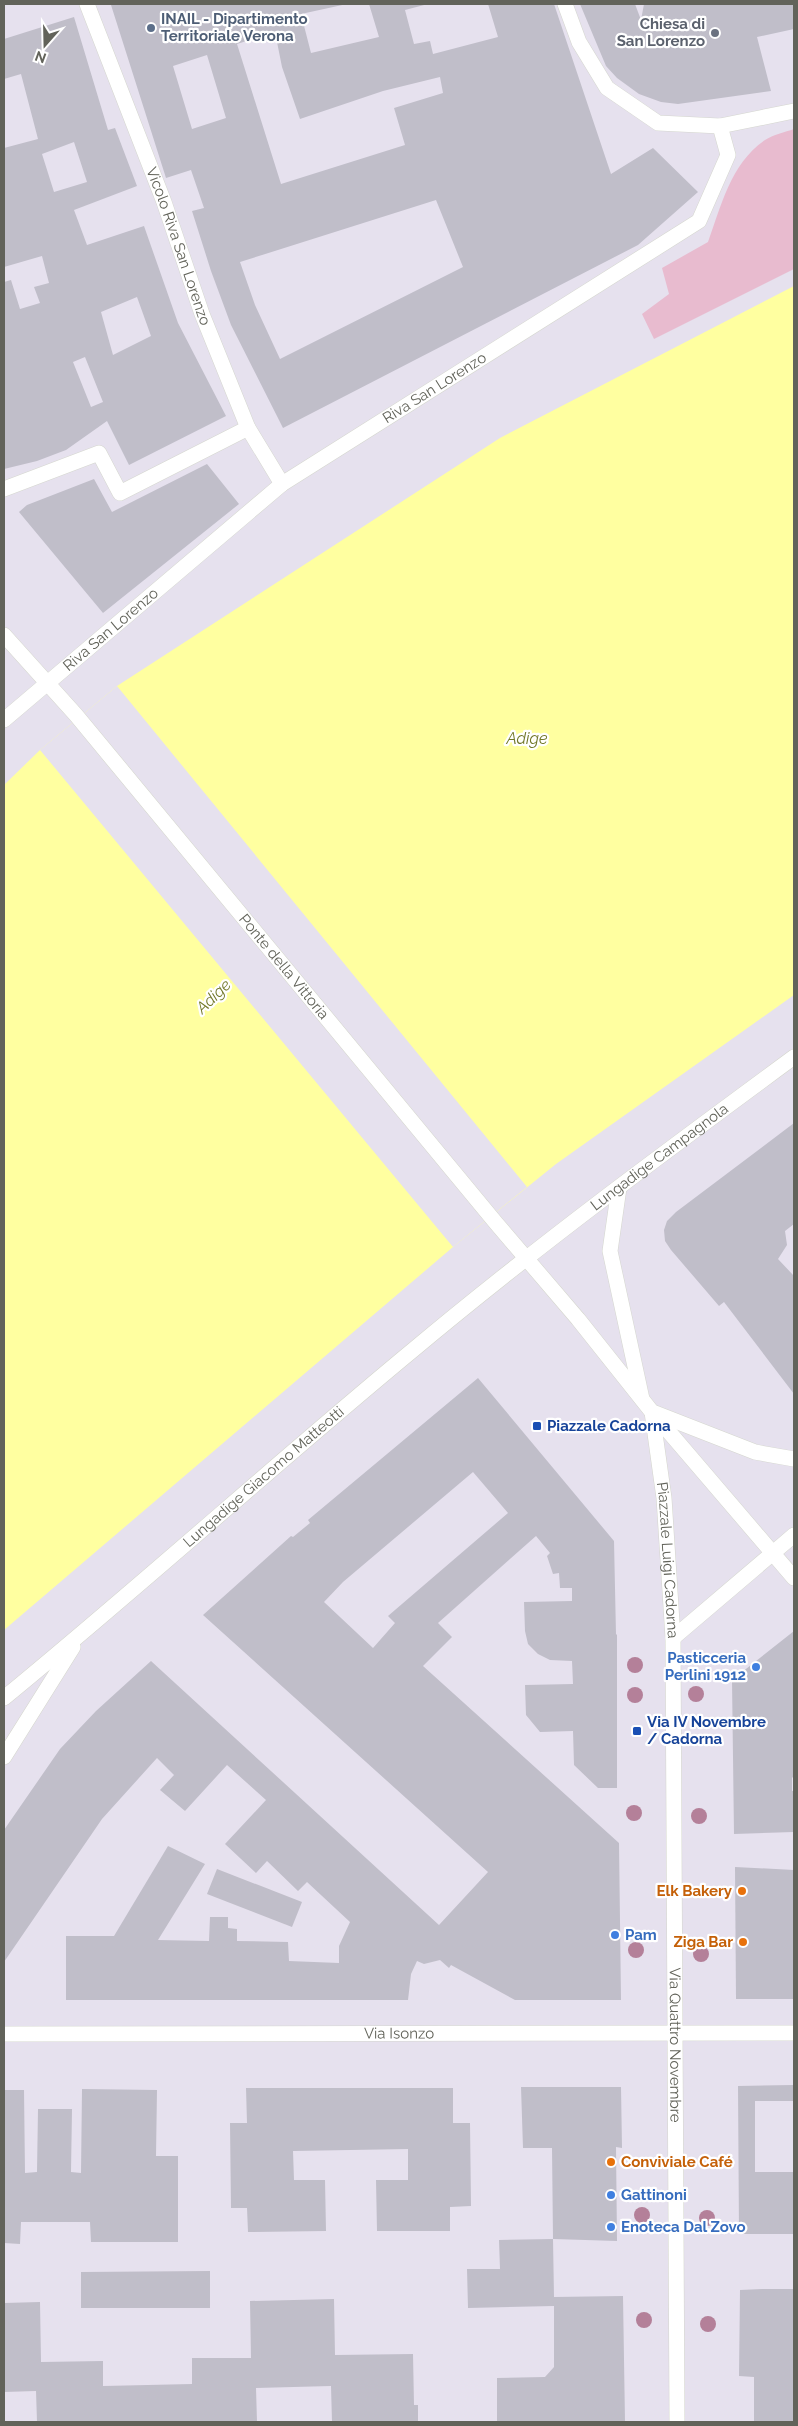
<svg xmlns="http://www.w3.org/2000/svg" width="798" height="2426" font-family="Raleway,sans-serif">
	<rect width="100%" height="100%" fill="#e6e1ee"/>
	<path fill="#e8bbcf" d="M794,129V269L654,339L642,314L669,294L662,268L708,242C721,206 731,163 765,140C773,135 785,132 794,129Z"/>
	<path fill="#ffffa0" d="M794,286V995L556,1164L453,1247L4,1630V785L40,750L117,686L500,438Z"/>
	<path fill="#e6e1ee" d="M117,686L527,1187L453,1247L40,750Z"/>
	<g fill="#c0bec9" fill-rule="evenodd">
		<path d="M116,4H347L301,14L311,53L379,37L369,4H428L405,10L414,44L430,41L433,54L498,37L488,4H554L611,174L653,148L698,192L638,245L283,428L231,325L211,271L192,211L204,208L191,170L166,178L111,5ZM275,32L282,67L300,119L383,91L440,77L443,93L394,108L405,145L281,184L237,44ZM207,55L226,118L192,129L173,66ZM436,200L463,267L280,359L255,305L240,262Z"/>
		<path d="M580,4H635L641,20L644,4H794V29L757,37L771,91L678,104L661,102L639,94L617,78L606,66Z"/>
		<path d="M74,17L108,130L115,128L137,186L74,210L87,245L144,226L178,323L226,416L129,465L107,421L66,450L37,461L4,469V282L11,280L20,309L40,303L34,287L49,283L42,256L4,267V148L38,139L21,74L4,79V39ZM74,142L87,182L54,192L42,154ZM137,297L151,336L113,355L101,312ZM85,357L103,402L91,407L73,362Z"/>
		<path d="M207,464L239,504L103,613L19,512L27,505L94,479L112,512Z"/>
		<path d="M794,1123V1224L785,1231L787,1245L778,1259L794,1276V1394L724,1302L719,1306L671,1250L665,1241L664,1230L667,1221L676,1212Z"/>
		<path d="M478,1378L614,1541L616,1635L617,1634V1788H598L574,1765L573,1731L540,1732L526,1715L525,1685L573,1684L572,1661L550,1660L538,1654L528,1644L525,1631L524,1602L572,1601V1588H560L559,1573L553,1574L547,1556L550,1553L536,1536L438,1623L452,1637L423,1666L619,1843L621,2000H515L451,1965L449,1968L440,1960L424,1964L417,1961L411,1974L408,2000H66V1936H114L168,1846L205,1864L158,1940L209,1941L210,1917H228V1928L237,1929V1941L288,1942L289,1961L339,1963V1946L350,1922L307,1882L298,1891L267,1861L256,1873L225,1844L266,1800L227,1765L185,1811L160,1790L174,1775L157,1758L102,1819L4,1962V1830L60,1749L96,1711L151,1661L439,1925L488,1872L203,1615L291,1536L293,1537L310,1523L308,1520ZM473,1472L508,1513L388,1616L395,1623L373,1648L324,1602L343,1582Z"/>
		<path d="M794,1631V1776L792,1778V1791H794V1832L734,1834L732,1680Z"/>
		<path d="M735,1867L794,1870V1999H736Z"/>
		<path d="M217,1869L302,1902L292,1927L207,1894Z"/>
		<path d="M793,2085L794,2101H755V2172H794V2234H739L738,2086Z"/>
		<path d="M521,2087H621L622,2148L616,2147L617,2241L553,2239L552,2148H523Z"/>
		<path d="M246,2088H453V2123H470L471,2206L450,2207V2231H377L376,2180H408V2149L293,2151L294,2180H325L326,2231L248,2232L247,2208H231L230,2123H247Z"/>
		<path d="M82,2089L157,2090L156,2156H178V2242H91L90,2222H21L20,2244L4,2243V2090H24L25,2173L37,2172L38,2109H72L71,2172L81,2173Z"/>
		<path d="M553,2239L554,2297L623,2296L625,2422H497V2378L545,2377L554,2367V2306L468,2308L467,2269H500L499,2240Z"/>
		<path d="M210,2271V2308H81V2272Z"/>
		<path d="M762,2289H794V2422H754V2377L739,2376L740,2290Z"/>
		<path d="M334,2299L335,2355L413,2354L414,2405H418V2422H332L331,2386L256,2388L257,2422H37L36,2391L4,2392V2303L40,2302L41,2362L103,2361V2386L192,2384V2358H251L250,2301Z"/>
	</g>
	<g fill="none" stroke-linecap="round" stroke-linejoin="round">
		<g stroke="#d5d7cf" stroke-width="16">
			<g id="street">
				<path id="s1" d="M87,4L164,202L202,314L248,428L282,484"/>
				<path d="M565,4L579,42L607,88L658,123L720,126"/>
				<path d="M4,489L99,453L120,493L248,428"/>
				<path id="s2" d="M4,720L282,484L699,221L728,155L720,126L794,111"/>
				<path d="M619,1188L610,1251L642,1399"/>
				<path d="M652,1412L794,1578"/>
				<path d="M655,1413L755,1452L794,1459"/>
				<path d="M673,1638L794,1535"/>
				<path id="s3" d="M4,2034L794,2033"/>
			</g>
		</g>
		<g stroke="#d4d6cc" stroke-width="16">
			<g id="secondary">
				<path id="s4" d="M4,635L76,715L496,1223L578,1319L652,1412L664,1498L673,1638L677,2422"/>
				<path id="s5" d="M4,1698C142,1585 275,1464 413,1350C536,1247 665,1152 794,1057"/>
				<path d="M4,1757L73,1647"/>
			</g>
		</g>
		<use href="#street" stroke="#fff" stroke-width="15"/>
		<use href="#secondary" stroke="#fff" stroke-width="15"/>
	</g>
	<g fill="#b48099">
		<circle cx="635" cy="1665" r="8"/>
		<circle cx="696" cy="1694" r="8"/>
		<circle cx="635" cy="1695" r="8"/>
		<circle cx="634" cy="1813" r="8"/>
		<circle cx="699" cy="1816" r="8"/>
		<circle cx="636" cy="1950" r="8"/>
		<circle cx="701" cy="1954" r="8"/>
		<circle cx="642" cy="2215" r="8"/>
		<circle cx="707" cy="2218" r="8"/>
		<circle cx="644" cy="2320" r="8"/>
		<circle cx="708" cy="2324" r="8"/>
	</g>
	<circle fill="#5c6f8a" stroke="#fff" stroke-width="2" cx="151" cy="28" r="5"/>
	<circle fill="#6b7280" stroke="#fff" stroke-width="2" cx="715" cy="33" r="5"/>
	<g fill="#1a4fb4" stroke="#fff" stroke-width="2">
		<rect x="532" y="1421" width="10" height="10" rx="2.5"/>
		<rect x="632" y="1726" width="10" height="10" rx="2.5"/>
	</g>
	<g fill="#3f7fe0" stroke="#fff" stroke-width="2">
		<circle cx="756" cy="1667" r="5"/>
		<circle cx="615" cy="1935" r="5"/>
		<circle cx="611" cy="2195" r="5"/>
		<circle cx="611" cy="2227" r="5"/>
	</g>
	<g fill="#e8710a" stroke="#fff" stroke-width="2">
		<circle cx="742" cy="1891" r="5"/>
		<circle cx="743" cy="1942" r="5"/>
		<circle cx="611" cy="2162" r="5"/>
	</g>
	<g text-anchor="middle" stroke-width="4.5" stroke-linejoin="round" paint-order="stroke">
		<g font-size="15" font-weight="bold" fill="#4e5e75" stroke="#fff" text-anchor="start">
			<text x="161" y="24">INAIL - Dipartimento<tspan x="161" dy="17">Territoriale Verona</tspan></text>
		</g>
		<g font-size="15" font-weight="bold" fill="#5b616d" stroke="#fff" text-anchor="end">
			<text x="705" y="29">Chiesa di<tspan x="705" dy="17">San Lorenzo</tspan></text>
		</g>
		<g font-size="15" fill="#62635a" stroke="#fff">
			<text dy="5" stroke="none"><textPath href="#s1" startOffset="259">Vicolo Riva San Lorenzo</textPath></text>
			<text dy="5" stroke="none"><textPath href="#s2" startOffset="545">Riva San Lorenzo</textPath></text>
			<text dy="5" stroke="none"><textPath href="#s2" startOffset="140">Riva San Lorenzo</textPath></text>
			<text dy="5" stroke="none"><textPath href="#s4" startOffset="434">Ponte della Vittoria</textPath></text>
			<text dy="5" stroke="none"><textPath href="#s5" startOffset="850">Lungadige Campagnola</textPath></text>
			<text dy="5" stroke="none"><textPath href="#s5" startOffset="341">Lungadige Giacomo Matteotti</textPath></text>
			<text dy="5" stroke="none"><textPath href="#s4" startOffset="1161">Piazzale Luigi Cadorna</textPath></text>
			<text dy="5" stroke="none"><textPath href="#s3" startOffset="395">Via Isonzo</textPath></text>
			<text dy="5" stroke="none"><textPath href="#s4" startOffset="1646">Via Quattro Novembre</textPath></text>
		</g>
		<g font-size="15" font-weight="bold" fill="#164399" stroke="#fff" text-anchor="start">
			<text x="547" y="1431">Piazzale Cadorna</text>
			<text x="647" y="1727">Via IV Novembre<tspan x="647" dy="17">/ Cadorna</tspan></text>
		</g>
		<g font-size="15" font-weight="bold" fill="#366cbe" stroke="#fff" text-anchor="start">
			<text x="746" y="1663" text-anchor="end">Pasticceria<tspan x="746" dy="17">Perlini 1912</tspan></text>
			<text x="625" y="1940">Pam</text>
			<text x="621" y="2200">Gattinoni</text>
			<text x="621" y="2232">Enoteca Dal Zovo</text>
		</g>
		<g font-size="15" font-weight="bold" fill="#c56008" stroke="#fff" text-anchor="end">
			<text x="732" y="1896">Elk Bakery</text>
			<text x="733" y="1947">Ziga Bar</text>
			<text x="621" y="2167" text-anchor="start">Conviviale Café</text>
		</g>
		<g font-size="16" font-style="italic" fill="#717728" stroke="#fff">
			<text x="527" y="744">Adige</text>
			<text transform="translate(213 996) rotate(-44)" y="6">Adige</text>
		</g>
	</g>
	<rect width="798" height="2426" fill="none" stroke="#62635a" stroke-width="10"/>
	<g transform="translate(45 45) rotate(200)" stroke="#ffffff" stroke-width="4" paint-order="stroke">
	<path d="M0-4L9 19L0 12L-9 19Z" fill="#62635a"/>
	<text y="-8" font-size="14" font-weight="bold" text-anchor="middle" fill="#62635a">N</text>
	</g>
</svg>
